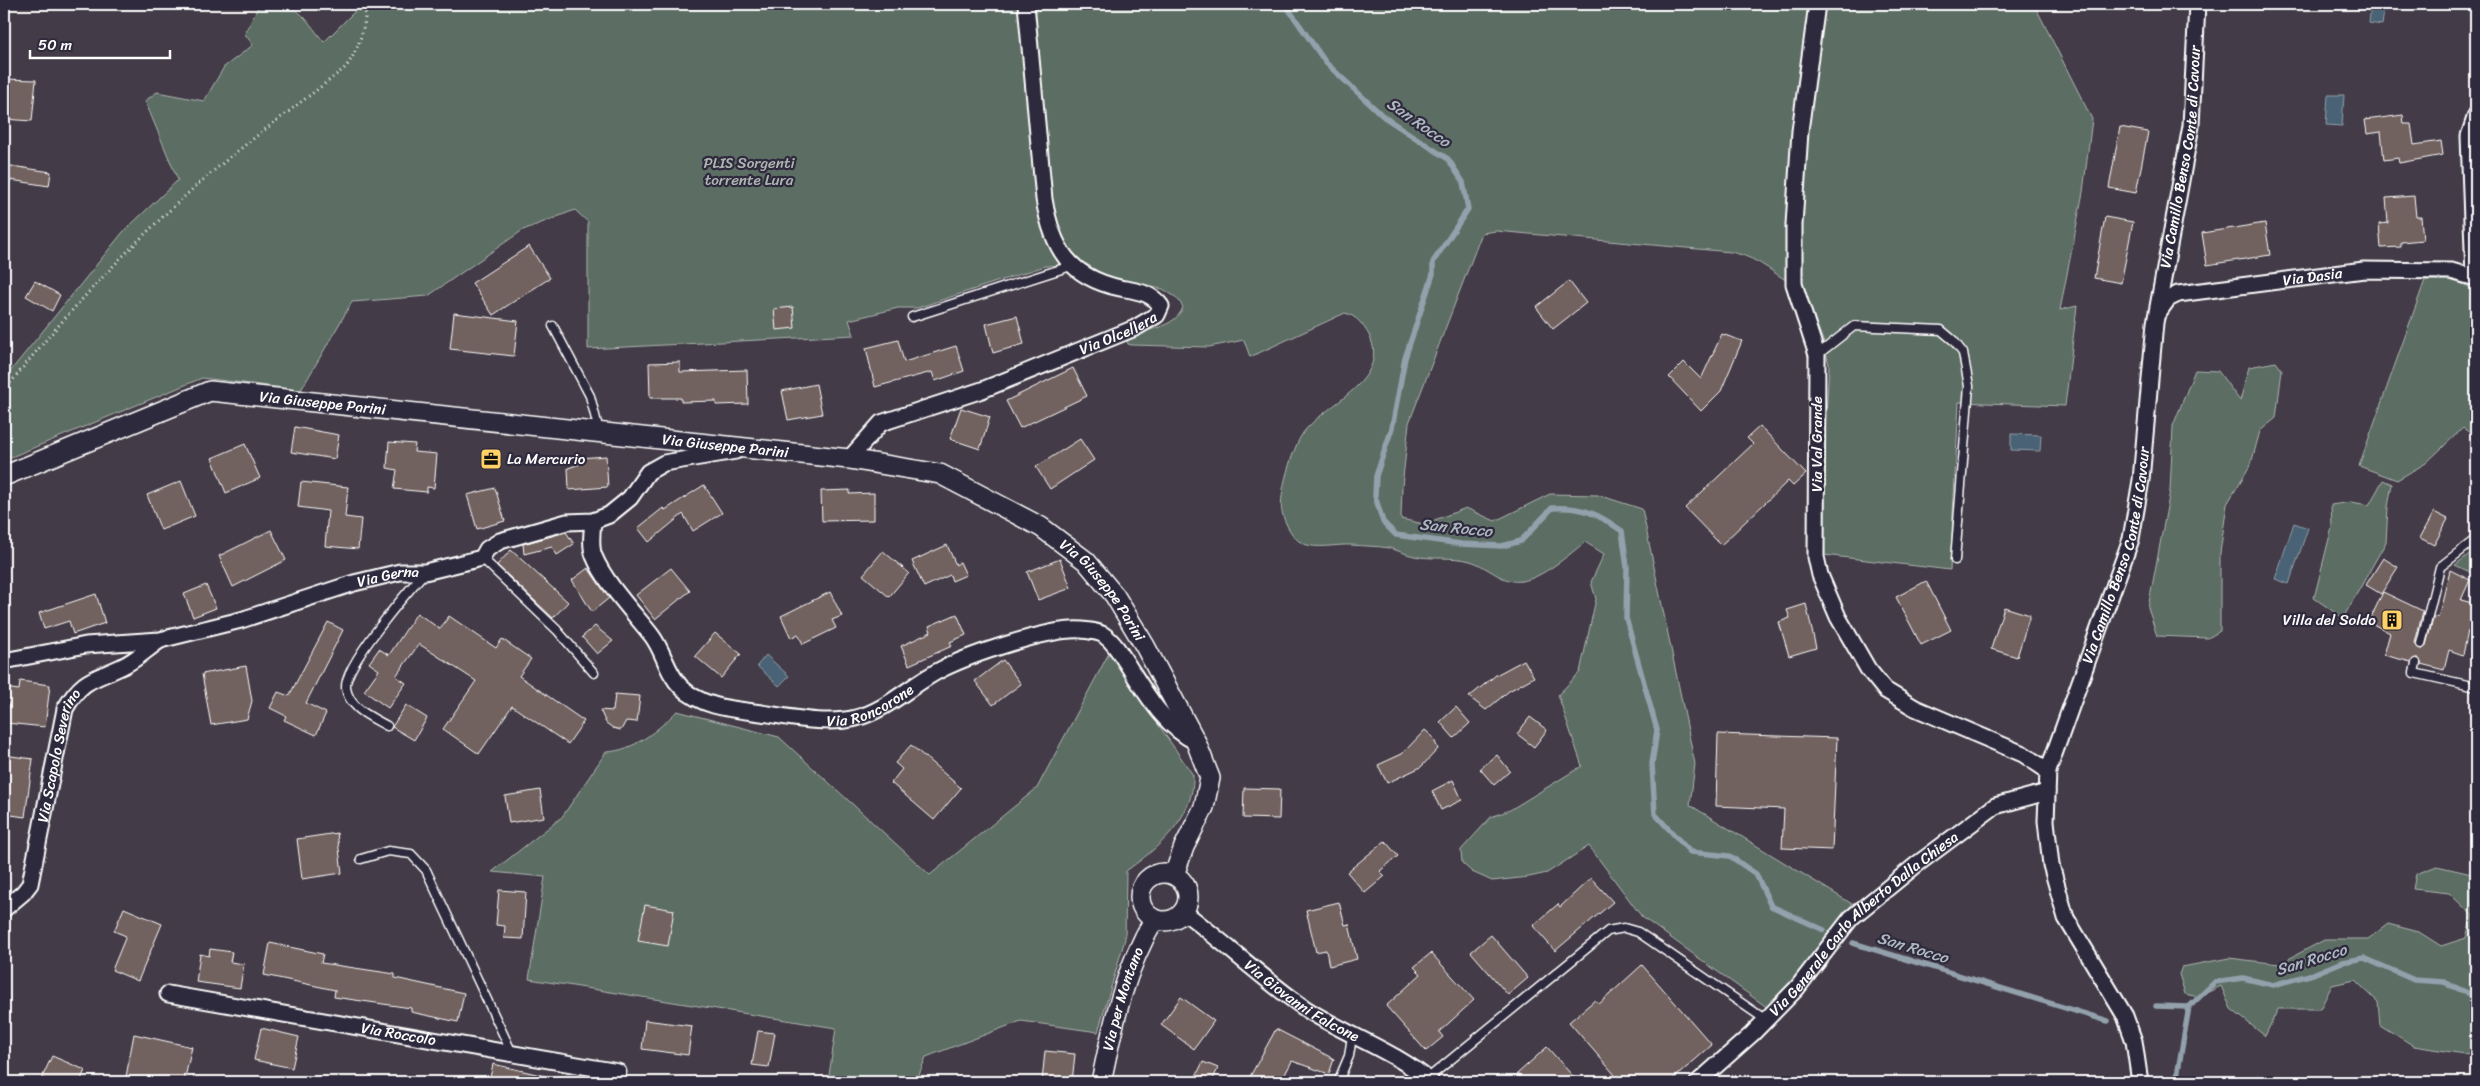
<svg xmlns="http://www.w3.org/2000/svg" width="2480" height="1086" font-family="Sriracha,sans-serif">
	<rect width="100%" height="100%" fill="#433b47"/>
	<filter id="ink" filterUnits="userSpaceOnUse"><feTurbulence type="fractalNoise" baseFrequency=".02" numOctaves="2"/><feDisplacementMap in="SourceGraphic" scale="10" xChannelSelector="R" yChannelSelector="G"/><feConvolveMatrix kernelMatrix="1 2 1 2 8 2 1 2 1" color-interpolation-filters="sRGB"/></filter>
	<g filter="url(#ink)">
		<g fill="#5c6d64" stroke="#aeb6b2">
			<path d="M263,4C301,4 302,15 324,42L362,4H2034L2092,119L2083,192L2060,310L2077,306L2065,406L1959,402L1950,570L1824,555L1819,531L1829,365L1824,343L1803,289C1776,278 1762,258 1731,252L1496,231L1482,233L1409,423L1402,487L1401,519L1424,524L1466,508L1495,521L1550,494L1598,495L1642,509L1695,764L1690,805L1852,904L1772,1011L1642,917L1589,846L1547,873L1529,877L1492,881L1472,872L1462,863L1461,850L1491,817L1510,810L1582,766L1558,695L1580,672L1596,599L1591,582L1604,554L1585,542C1569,555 1542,578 1522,581C1502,584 1488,566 1470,561C1453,556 1432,560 1414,556C1405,554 1397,550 1389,548C1377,546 1363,546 1351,545C1337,544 1315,550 1302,543C1293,539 1284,522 1282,512C1278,495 1293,447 1303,433C1323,405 1392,381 1369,335C1363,325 1357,316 1345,313L1250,357L1244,340L1209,347L1131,345L1128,344L1126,336C1145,330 1176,328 1183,307L1177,298L1163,289L1112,281L1087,264L1045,266L917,308H898L849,320L854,335L588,349V222L575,210L523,230L428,296L352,302L301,390L202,378L4,460V379L123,232L178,180L145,101L157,92L204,101L224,67L253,45L245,34L258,7Z"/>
			<path d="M2425,280H2453L2476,290V437L2463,428L2426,463L2397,480L2359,466Z"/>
			<path d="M2276,362L2282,370L2276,418L2260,431L2251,464L2227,504L2220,553V631L2208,638L2157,636L2148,608L2170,491L2173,426L2195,370L2218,371L2240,401L2249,367Z"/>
			<path d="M2383,480L2392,484L2388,507L2386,542L2343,618L2314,598L2332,527L2331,505L2351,502L2369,505Z"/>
			<path d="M2476,549V575L2455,565Z"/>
			<path d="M1109,653L1193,775C1195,818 1158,848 1126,871L1125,939L1098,1032L1021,1021L926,1057L916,1082H828L836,1028L529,979L545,877L492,872L562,817L606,752C634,751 658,730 677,711L779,737L930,875L1037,788Z"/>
			<path d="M2437,866L2476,875V1052L2464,1054L2414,1046L2380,1025L2378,1002L2355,980L2332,985L2320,1009H2278L2265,1036L2231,1009L2221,986L2198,997L2185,994L2179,974L2182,967L2229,958L2279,964L2326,939H2368L2388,924L2419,932L2441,946L2466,938L2472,915L2449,893L2413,889L2416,874Z"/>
		</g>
		<g fill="#4a6274" stroke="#92a1ac">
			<path d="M2371,4H2385L2382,25L2369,23Z"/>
			<path d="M2328,95H2344L2342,126L2326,125Z"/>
			<path d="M2011,434L2041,435L2040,451L2011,450Z"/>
			<path d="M2294,523L2308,528L2289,584L2275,579Z"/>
			<path d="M766,655L789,676L779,686L757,666Z"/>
		</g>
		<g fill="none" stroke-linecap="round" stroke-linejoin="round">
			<g stroke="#92a1ac" stroke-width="5.5">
				<path d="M1285,4L1326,63L1384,117L1448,159L1463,182L1468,209L1433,262V274L1405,358L1392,428L1376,476L1375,496L1383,522L1396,535L1461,544L1502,546L1521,541L1552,508C1583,506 1598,514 1622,531L1627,567L1626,618L1657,730L1652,764L1655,814L1690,852L1730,856L1756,874L1771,906L1824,930"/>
				<path d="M1853,943L2108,1021"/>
				<path d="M2156,1006L2189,1007L2215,982L2243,978L2273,985L2313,974L2342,962L2364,958L2414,980L2444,982L2476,997"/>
				<path d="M2176,1082L2189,1007"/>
			</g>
		</g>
		<g fill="#72625f" stroke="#fff">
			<path d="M4,79L36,80L32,121L4,119Z"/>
			<path d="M2403,115L2404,124H2411L2414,145L2441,141L2443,155L2399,163L2398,158L2384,160L2381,132L2367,134L2365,120Z"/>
			<path d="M2120,127L2148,132L2136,193L2109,188Z"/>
			<path d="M5,165L51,172L49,186L4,179Z"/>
			<path d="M2414,196L2416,217H2421L2423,240L2401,242V247L2381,248L2379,224L2388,223L2386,198Z"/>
			<path d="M2105,217L2133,222L2121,283L2094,278Z"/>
			<path d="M2265,223L2270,255L2207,265L2202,233Z"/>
			<path d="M529,246L550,278L493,315L472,283Z"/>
			<path d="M35,281L60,295L52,311L26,296Z"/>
			<path d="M1569,281L1586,303L1553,329L1536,307Z"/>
			<path d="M793,307L795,328L776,330L774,309Z"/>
			<path d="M454,313L518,321L514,356L450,349Z"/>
			<path d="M1017,316L1024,344L993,353L986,324Z"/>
			<path d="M1722,334L1742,341L1721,391L1701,411L1669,377L1684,362L1701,379Z"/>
			<path d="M898,340L904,362L956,346L964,371L935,381L932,372L875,387L866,348Z"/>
			<path d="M680,362V372L747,370L748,404L716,405V401L681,402V398H650L649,363Z"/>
			<path d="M1073,368L1087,396L1020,428L1006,401Z"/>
			<path d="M816,384L822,414L788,420L782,391Z"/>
			<path d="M961,408L990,417L980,449L950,439Z"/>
			<path d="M1760,426L1806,474L1793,486L1788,481L1721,545L1685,508L1753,444L1747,438Z"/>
			<path d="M295,427L339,435L335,459L291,452Z"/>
			<path d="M1080,439L1094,460L1050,489L1036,467Z"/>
			<path d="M389,442L415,444L414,452L437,454L434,488L427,487V492L394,489L397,470L387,468Z"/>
			<path d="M245,444L260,478L226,493L212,458Z"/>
			<path d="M606,456L608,487L569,490L568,468L580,464V458Z"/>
			<path d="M181,481L195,516L161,530L147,495Z"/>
			<path d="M301,482L348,487L345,517L361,519L358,549L325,546L328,511L298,507Z"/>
			<path d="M704,485L722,513L693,531L683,514L649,542L638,528L663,508L665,510Z"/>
			<path d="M495,488L505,521L477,529L467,495Z"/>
			<path d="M850,490L849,494L874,493V520L822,521L821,491Z"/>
			<path d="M2434,512L2448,519L2434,545L2420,538Z"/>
			<path d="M271,530L286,560L233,587L219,556Z"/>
			<path d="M566,532L574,544L557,555L552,547L524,554L523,544Z"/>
			<path d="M947,545L956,565L960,562L966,575L952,581L950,575L924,587L912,561Z"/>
			<path d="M511,550L568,602L553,618L497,565Z"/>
			<path d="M883,551L909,573L889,597L863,575Z"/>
			<path d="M2383,558L2398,567L2381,594L2366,585Z"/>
			<path d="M1060,559L1071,588L1038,600L1027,572Z"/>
			<path d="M588,568L609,598L592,612L572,580Z"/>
			<path d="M671,568L690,591L655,619L636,595Z"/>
			<path d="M2450,570L2470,580L2461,600L2476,604V633L2468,631L2463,655L2449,650L2444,670L2421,664L2418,658L2411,662L2384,655L2390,633L2369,622L2383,592L2423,611L2415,643L2418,648L2423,649L2426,645L2434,616L2438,618Z"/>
			<path d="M1926,581L1951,630L1921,645L1896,597Z"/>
			<path d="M206,585L216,608L193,617L184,594Z"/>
			<path d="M830,592L842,616L832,620L836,628L803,644L798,634L791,638L781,616Z"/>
			<path d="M96,594L105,623L73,634L69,621L44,629L39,613Z"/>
			<path d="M1806,604L1816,648L1789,656L1779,622L1790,618L1787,610Z"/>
			<path d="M2004,607L2030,615L2017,657L1991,649Z"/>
			<path d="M417,613L440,629L449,616L496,648L502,639L531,659L519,676L584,721L568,744L512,706L479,754L443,729L476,681L419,644L396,676L406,683L388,708L364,691L379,670L369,663L379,649L389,655Z"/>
			<path d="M957,614L966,635L950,642L952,646L909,665L901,646L931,632L929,626Z"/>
			<path d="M328,622L343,630L306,703L326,713L316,735L284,720L286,716L270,708L278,692L289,696Z"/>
			<path d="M595,626L613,641L597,654L582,637Z"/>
			<path d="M715,633L741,654L721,678L695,656Z"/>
			<path d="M1003,660L1021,684L993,705L975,681Z"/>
			<path d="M1524,660L1534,677L1509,691L1486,710L1469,697L1496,675Z"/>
			<path d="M246,666L252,701L247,719L211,725L202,674Z"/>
			<path d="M20,681L50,685L45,727L6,723L9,703H4L5,688L19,690Z"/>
			<path d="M615,694L640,696L637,722L626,721L621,730L613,728L606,723L600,710L613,711Z"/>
			<path d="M406,705L427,718L414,740L392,727Z"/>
			<path d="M1456,707L1470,723L1454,738L1440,722Z"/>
			<path d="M1530,717L1547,730L1534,747L1517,734Z"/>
			<path d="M1425,730L1433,737L1438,749L1421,767L1387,783L1378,765L1402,754Z"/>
			<path d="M1718,734L1837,738L1832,850L1782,848L1784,809L1716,806Z"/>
			<path d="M911,745L961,788L934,820L891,783L902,769L895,763Z"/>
			<path d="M4,755L33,759L25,817L4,814Z"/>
			<path d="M1497,755L1510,771L1494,785L1480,769Z"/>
			<path d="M1453,780L1462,800L1441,810L1432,791Z"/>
			<path d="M1244,788L1280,789L1279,819L1243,818Z"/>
			<path d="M540,790L544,817L509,823L505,796Z"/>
			<path d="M337,833L342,873L302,879L297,839Z"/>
			<path d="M1385,841L1398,856L1380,871L1385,876L1365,893L1347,872Z"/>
			<path d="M1591,878L1613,902L1555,951L1533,926L1558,904L1560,907Z"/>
			<path d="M499,890L526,892L523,939L504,938L505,926L496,925Z"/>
			<path d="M1339,902L1345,925L1349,924L1357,959L1329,966L1326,950L1316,952L1306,910Z"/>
			<path d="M645,905L674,910L668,946L638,941Z"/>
			<path d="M124,908L162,924L138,981L112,970L126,936L114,931Z"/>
			<path d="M1491,935L1528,978L1508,995L1471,952Z"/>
			<path d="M270,943L323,954L321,963L395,974V978L464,993L458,1022L411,1012V1008L334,997L335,990L264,975Z"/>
			<path d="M210,949L232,952L230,962L244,964L240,988L196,982L200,954L209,956Z"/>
			<path d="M1431,953L1474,1000L1439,1032L1443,1037L1426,1051L1386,1006L1421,974L1414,967Z"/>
			<path d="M1642,965L1712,1045L1670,1082H1621L1569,1022L1595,1000L1599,1004Z"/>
			<path d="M1181,997L1214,1021L1194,1049L1161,1025Z"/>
			<path d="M645,1020L692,1026L688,1055L642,1049Z"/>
			<path d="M261,1028L299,1037L292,1068L254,1060Z"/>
			<path d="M1276,1029L1334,1059L1329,1074L1292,1061L1281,1082H1247Z"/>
			<path d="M758,1031L775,1033L769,1067L752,1065Z"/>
			<path d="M134,1034L192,1047L184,1082H125Z"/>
			<path d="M1547,1047L1578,1082H1524L1517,1074Z"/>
			<path d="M1045,1051L1075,1054L1072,1082L1042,1081Z"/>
			<path d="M52,1056L85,1070L80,1082H40Z"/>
			<path d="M1203,1062L1218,1068L1212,1082H1193Z"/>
			<path d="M493,1064L545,1076L544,1082H489Z"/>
		</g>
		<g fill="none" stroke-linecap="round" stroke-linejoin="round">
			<g stroke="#fff" stroke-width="11">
				<g id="service">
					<path d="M912,317L1074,265"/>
					<path d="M553,326L590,396L599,431"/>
					<path d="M1817,355L1854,326L1941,330L1953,340L1963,353L1969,386L1955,560"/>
					<path d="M482,558L557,630L594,673"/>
					<path d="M2421,644L2440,567L2476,539"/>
					<path d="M2416,663L2414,673L2476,687"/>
					<path d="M387,726C371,717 349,708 346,688C343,666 409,590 425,572"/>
					<path d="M361,859L388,851L411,854L426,870L512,1053"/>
					<path d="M1427,1079L1608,931L1624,928L1638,932L1766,1020"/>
					<path d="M1338,1082L1349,1056L1352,1036"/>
				</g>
			</g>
			<g stroke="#fff" stroke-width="19">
				<g id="minor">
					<path d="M1817,4L1800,131L1794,225V284L1817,355L1816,557L1820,575L1838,617L1868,669L1885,690L1915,708L2023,754L2048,771"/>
					<path d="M2474,277L2469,136L2476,115"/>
					<path id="s1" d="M2158,313L2168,299L2178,294L2364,270L2451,271L2476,278"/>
					<path id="s2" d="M849,459L881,423L982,390L1135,328L1157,315L1161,306C1151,292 1136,291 1120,288C1069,277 1052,248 1044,199L1026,4"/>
					<path id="s3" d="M593,521C592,532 590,546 594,556C605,583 634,613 652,636C664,652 667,673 681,687C700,706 729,709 754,712C787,716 824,726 856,718C888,710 913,683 942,669C970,655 1051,627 1082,630C1089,631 1099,631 1105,636C1115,643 1122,656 1129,667C1147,695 1165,727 1196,742"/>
					<path id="s4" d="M4,661L86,645L160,640L241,620L354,583L400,572H425L482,558L487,549L500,541L567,522L593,521L609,515L630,498L648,472L664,463L736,451"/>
					<path id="s5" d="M4,909L23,893L30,884L65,709C83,677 95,680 123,666C136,660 147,649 159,641"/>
					<path id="s6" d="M1184,912C1225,943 1264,980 1306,1009C1346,1035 1395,1051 1431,1082"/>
					<path id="s7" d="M168,994L618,1072L615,1082"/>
					<path id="s8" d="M1698,1082L1752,1034L1797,988L1851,918L1916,865L1995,806L2047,792"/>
					<path id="s9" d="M2140,1082L2134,1041L2125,1016L2066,918L2051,865L2046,821L2048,771L2131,539L2141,480L2155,323L2191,126L2197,4"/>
				</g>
			</g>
			<g stroke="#fff" stroke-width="22">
				<g id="tertiary">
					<path id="s10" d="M4,476L210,391L849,459L940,474L1041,527L1086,561L1115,596L1145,646L1196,742L1210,778L1204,807L1184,847L1174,875"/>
					<circle cx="1164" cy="897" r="24"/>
					<path id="s11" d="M1101,1082C1113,1025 1124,970 1154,920"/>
				</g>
			</g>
			<path stroke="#fff" stroke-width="3" stroke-dasharray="1 4" stroke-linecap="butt" d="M4,391C62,318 125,250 195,187C243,144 296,107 346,67C360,47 365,28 366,4"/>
			<use href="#service" stroke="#2f2a3d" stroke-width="8"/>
			<use href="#minor" stroke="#2f2a3d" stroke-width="15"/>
			<use href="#tertiary" stroke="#2f2a3d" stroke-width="19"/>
		</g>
	</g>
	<defs>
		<g id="office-square" transform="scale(1.125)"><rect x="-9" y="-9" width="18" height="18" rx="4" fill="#ffd166" stroke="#2f2a3d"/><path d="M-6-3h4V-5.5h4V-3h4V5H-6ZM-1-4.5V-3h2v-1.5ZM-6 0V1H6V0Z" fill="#111"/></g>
		<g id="building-square" transform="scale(1.125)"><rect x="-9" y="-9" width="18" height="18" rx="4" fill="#ffd166" stroke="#2f2a3d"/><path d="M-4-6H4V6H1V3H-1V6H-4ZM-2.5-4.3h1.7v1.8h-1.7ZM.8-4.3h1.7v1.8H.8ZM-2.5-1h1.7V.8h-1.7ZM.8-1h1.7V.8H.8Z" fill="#111"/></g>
	</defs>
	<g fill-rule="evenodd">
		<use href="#office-square" x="491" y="459"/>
		<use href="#building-square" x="2392" y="620"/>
	</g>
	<g text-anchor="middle" stroke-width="4.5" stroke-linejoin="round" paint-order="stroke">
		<g font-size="15" fill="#fff" stroke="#2f2a3d">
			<text dy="5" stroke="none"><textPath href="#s9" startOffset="964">Via Camillo Benso Conte di Cavour</textPath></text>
			<text dy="5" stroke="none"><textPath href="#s1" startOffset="164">Via Dasia</textPath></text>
			<text dy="5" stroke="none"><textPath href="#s2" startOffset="302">Via Olcellera</textPath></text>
			<text dy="5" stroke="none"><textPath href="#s10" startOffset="336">Via Giuseppe Parini</textPath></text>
			<text transform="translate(1817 444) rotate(-90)" y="5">Via Val Grande</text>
			<text dy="5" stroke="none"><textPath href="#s10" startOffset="741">Via Giuseppe Parini</textPath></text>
			<text dy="5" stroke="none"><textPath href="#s9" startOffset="559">Via Camillo Benso Conte di Cavour</textPath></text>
			<text dy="5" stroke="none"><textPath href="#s4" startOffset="395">Via Gerna</textPath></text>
			<text dy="5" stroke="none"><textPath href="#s10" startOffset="1161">Via Giuseppe Parini</textPath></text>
			<text dy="5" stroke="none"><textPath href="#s3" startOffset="392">Via Roncorone</textPath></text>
			<text dy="5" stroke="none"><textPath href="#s5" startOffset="168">Via Scapolo Severino</textPath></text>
			<text dy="5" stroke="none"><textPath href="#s8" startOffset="230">Via Generale Carlo Alberto Dalla Chiesa</textPath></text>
			<text dy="5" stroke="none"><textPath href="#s11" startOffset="86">Via per Montano</textPath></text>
			<text dy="5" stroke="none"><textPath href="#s6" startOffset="148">Via Giovanni Falcone</textPath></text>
			<text dy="5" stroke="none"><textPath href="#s7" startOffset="234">Via Roccolo</textPath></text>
		</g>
		<g font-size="15" fill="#aeb6b2" stroke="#2f2a3d">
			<text x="749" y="168">PLIS Sorgenti<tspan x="749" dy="17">torrente Lura</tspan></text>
		</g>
		<g font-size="15" fill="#fff" stroke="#2f2a3d" text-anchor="start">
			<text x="507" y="464">La Mercurio</text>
			<text x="2376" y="625" text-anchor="end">Villa del Soldo</text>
		</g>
		<g font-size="16" font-style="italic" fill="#aeb8c0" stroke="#2f2a3d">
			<text transform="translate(1419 122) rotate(35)" y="6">San Rocco</text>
			<text transform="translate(1456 527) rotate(6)" y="6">San Rocco</text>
			<text transform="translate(1913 947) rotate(17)" y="6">San Rocco</text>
			<text transform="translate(2311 959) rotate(-17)" y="6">San Rocco</text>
		</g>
	</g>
	<rect width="2480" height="1086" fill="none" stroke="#2f2a3d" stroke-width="20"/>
	<rect x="10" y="10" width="2460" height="1066" fill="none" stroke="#fff" stroke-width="2" filter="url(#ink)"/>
	<path d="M30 50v8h140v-8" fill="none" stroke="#ffffff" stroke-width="2.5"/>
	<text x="38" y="50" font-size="15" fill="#ffffff" stroke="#2f2a3d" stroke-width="4" paint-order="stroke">50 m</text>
</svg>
